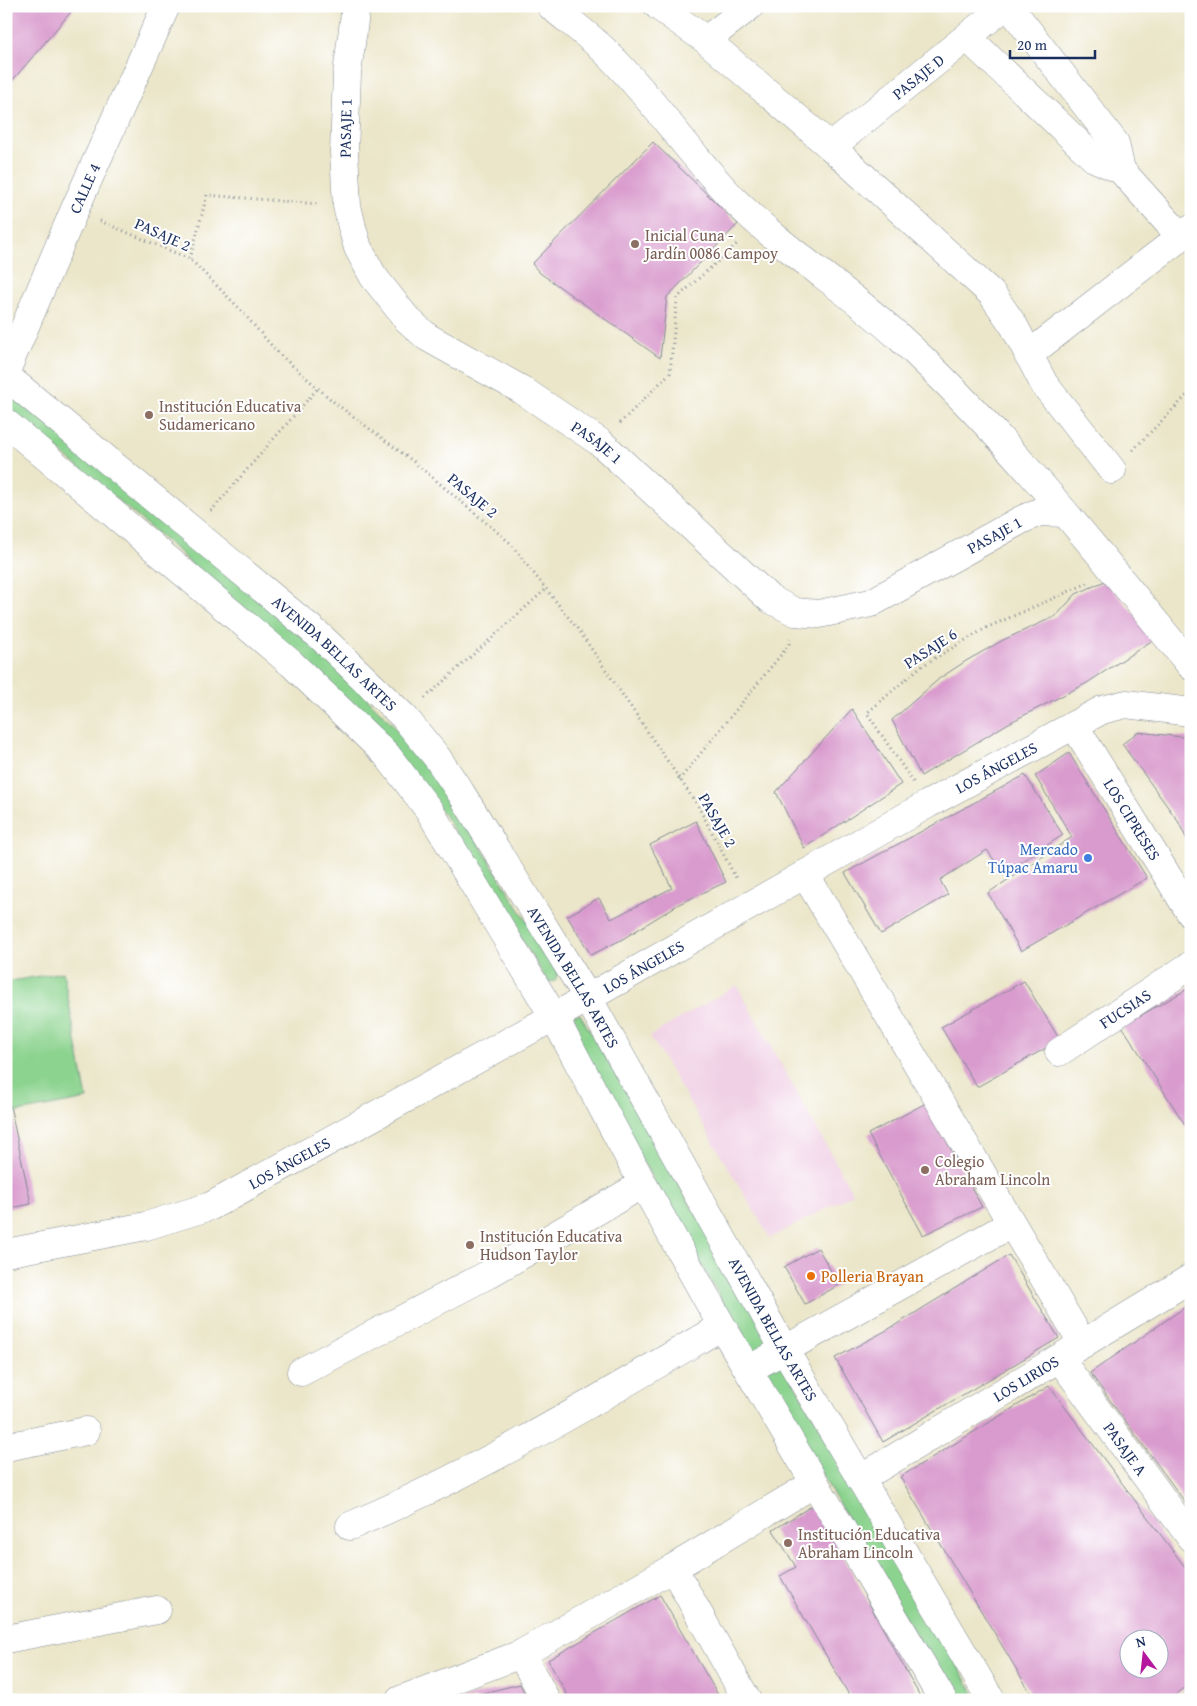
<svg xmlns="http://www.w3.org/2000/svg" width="1197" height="1706" font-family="'Gentium Book Plus',serif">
	<rect width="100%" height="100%" fill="#fff"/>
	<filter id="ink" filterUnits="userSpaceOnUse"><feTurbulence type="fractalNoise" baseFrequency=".02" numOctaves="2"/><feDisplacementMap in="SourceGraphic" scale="10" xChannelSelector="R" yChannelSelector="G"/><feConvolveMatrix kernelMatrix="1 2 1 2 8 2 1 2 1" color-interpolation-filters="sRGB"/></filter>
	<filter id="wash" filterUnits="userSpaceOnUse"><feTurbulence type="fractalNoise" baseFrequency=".0096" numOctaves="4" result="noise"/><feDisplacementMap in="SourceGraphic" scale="20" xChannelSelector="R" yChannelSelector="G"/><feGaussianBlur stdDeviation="1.12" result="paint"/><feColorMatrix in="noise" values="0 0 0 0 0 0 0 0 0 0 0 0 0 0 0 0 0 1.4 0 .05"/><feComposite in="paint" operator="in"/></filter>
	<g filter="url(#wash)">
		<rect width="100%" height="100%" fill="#ebe6c9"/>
		<path fill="#f0d0e5" d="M737,985L853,1194L770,1238L650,1036Z"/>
		<g fill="#8bd38e" stroke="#538176">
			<path d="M6,382L338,668L428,761L558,972L555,981L548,982L444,814L178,551L6,406Z"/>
			<path d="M63,972L87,1099L13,1113L6,1074V982Z"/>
			<path d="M580,1014L978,1700H954L822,1475L560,1017Z"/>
		</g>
		<g id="blocks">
			<g fill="#d99bce" fill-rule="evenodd">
				<path d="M6,6H76L6,88Z"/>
				<path d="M653,142L738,224L667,297L660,358L540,273L532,264Z"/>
				<path d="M1105,581L1156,638L1087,683L1007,724L921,776L892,720L940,678L966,661L1003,640L1056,616L1076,594Z"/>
				<path d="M852,709L901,784L804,848L776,792Z"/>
				<path d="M1138,732L1191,738V848L1178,821L1122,744Z"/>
				<path d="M1069,753L1147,878L1021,951L988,893L1072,837L1035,776Z"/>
				<path d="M1025,775L1063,835L1003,873L987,850L940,880L948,895L881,934L845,873Z"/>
				<path d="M696,821L726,882L679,904L621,940L591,955L567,916L599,898L611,919L672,888L650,845Z"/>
				<path d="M1024,981L1060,1040L977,1087L941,1027Z"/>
				<path d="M1191,987V1134L1122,1026Z"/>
				<path d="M6,1087L31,1204L6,1209Z"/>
				<path d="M926,1103L982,1207L923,1235L868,1134Z"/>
				<path d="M818,1248L839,1285L805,1304L784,1267Z"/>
				<path d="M1009,1255L1059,1338L883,1442L835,1358L889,1329Z"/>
				<path d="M1191,1303V1510L1090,1373Z"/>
				<path d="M1049,1386L1191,1575V1683L1169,1700H1035L900,1477ZM1130,1638H1160V1668H1130Z"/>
				<path d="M813,1505L837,1545L922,1700H852L780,1576L796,1567L773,1530Z"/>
				<path d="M660,1595L721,1700H570L548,1660Z"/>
				<path d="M520,1684L528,1700H461L471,1696Z"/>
			</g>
		</g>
	</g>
	<g filter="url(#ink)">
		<use href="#blocks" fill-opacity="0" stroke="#838a94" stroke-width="1"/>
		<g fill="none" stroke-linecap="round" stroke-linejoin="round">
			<g stroke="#838a94" stroke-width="29">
				<g id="minor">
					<path id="s1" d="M356,6L347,74L344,152L347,206L352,227L358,248L373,276L407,319L427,337L522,390L601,443L770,599L795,612L819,614L871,603L1021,520L1039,512L1065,513"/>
					<path d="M551,6C569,21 588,35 605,51C651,96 687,151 732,198C783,250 846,288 899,337C1007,436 1099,553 1191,666"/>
					<path d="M658,6L706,40L831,147L992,294L1014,326L1044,384L1112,470"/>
					<path d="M1009,6L1115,143L1121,170"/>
					<path d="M967,37L1094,158L1121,170L1181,237"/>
					<path d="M706,40L750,6"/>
					<path id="s2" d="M831,147L1005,6"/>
					<path d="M1028,355L1191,229"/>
					<path id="s3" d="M6,371L74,211L166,6"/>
					<path id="s4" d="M1074,725L1191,914"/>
					<path d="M805,874L1083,1344"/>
					<path id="s5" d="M1059,1052L1191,965"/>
					<path id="s6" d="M6,1253L146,1226L211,1206L588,998L928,804L1102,710L1126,704L1191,712"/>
					<path id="s7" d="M1060,1359L1191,1538"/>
					<path d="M748,1370L1011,1224"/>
					<path d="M301,1372L487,1275L643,1184"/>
					<path d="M6,1447L86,1431"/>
					<path id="s8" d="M860,1479L1191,1278"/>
					<path d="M350,1526C480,1471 600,1398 722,1326"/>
					<path d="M673,1568L747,1700"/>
					<path d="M6,1639L157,1610"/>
					<path d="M521,1654L546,1700"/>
					<path d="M400,1700L521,1654L673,1568L815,1483"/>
				</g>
			</g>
			<g stroke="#838a94" stroke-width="29">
				<g id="tertiary">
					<path id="s9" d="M6,376L322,638L404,717L436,756L461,793L588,998L784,1349L991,1700"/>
					<path d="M6,423L292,664L386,754L429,810L554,1017L643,1184L722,1326L943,1700"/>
				</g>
			</g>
			<g stroke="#838a94" stroke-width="3" stroke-dasharray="1 4" stroke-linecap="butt">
				<path d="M100,221L190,259L238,307L278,353L335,403L414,462L509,542L580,632L698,806L737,880"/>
				<path d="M190,259L207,195L319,204"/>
				<path d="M620,423L670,373L677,298L739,242"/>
				<path d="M1133,450L1191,391"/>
				<path d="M211,511L318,388"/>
				<path d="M425,698L546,589"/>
				<path d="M679,780L789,645L790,639"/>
				<path d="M913,782L867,713L920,667L986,628L1088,583"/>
			</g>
			<use href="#minor" stroke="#fff" stroke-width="28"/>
			<use href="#tertiary" stroke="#fff" stroke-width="28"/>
		</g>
	</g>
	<g fill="#8d6e63" stroke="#fff" stroke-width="2">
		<circle cx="635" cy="244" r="5"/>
		<circle cx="149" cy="415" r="5"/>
		<circle cx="925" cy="1170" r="5"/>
		<circle cx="470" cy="1245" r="5"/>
		<circle cx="788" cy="1543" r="5"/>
	</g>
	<circle fill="#3f7fe0" stroke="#fff" stroke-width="2" cx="1088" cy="858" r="5"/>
	<circle fill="#e8710a" stroke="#fff" stroke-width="2" cx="811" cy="1276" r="5"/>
	<g text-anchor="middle" stroke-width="4" stroke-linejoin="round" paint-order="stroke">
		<g font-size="16" fill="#1b2f5e" stroke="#fff">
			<text dy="6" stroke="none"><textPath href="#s2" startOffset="112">PASAJE D</textPath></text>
			<text transform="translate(345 128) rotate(-89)" y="6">PASAJE 1</text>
			<text dy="6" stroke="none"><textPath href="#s3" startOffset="199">CALLE 4</textPath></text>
			<text transform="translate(163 234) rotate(24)" y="6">PASAJE 2</text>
			<text dy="6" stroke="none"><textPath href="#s1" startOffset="558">PASAJE 1</textPath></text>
			<text transform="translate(473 495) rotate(40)" y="6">PASAJE 2</text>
			<text dy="6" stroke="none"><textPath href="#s1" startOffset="1038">PASAJE 1</textPath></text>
			<text transform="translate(930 648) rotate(-33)" y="6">PASAJE 6</text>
			<text dy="6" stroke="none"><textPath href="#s9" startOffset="430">AVENIDA BELLAS ARTES</textPath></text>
			<text dy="6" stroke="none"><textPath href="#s6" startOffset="1110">LOS ÁNGELES</textPath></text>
			<text transform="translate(718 820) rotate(60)" y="6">PASAJE 2</text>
			<text dy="6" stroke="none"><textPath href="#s4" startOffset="111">LOS CIPRESES</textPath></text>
			<text dy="6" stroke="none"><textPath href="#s6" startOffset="705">LOS ÁNGELES</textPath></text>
			<text dy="6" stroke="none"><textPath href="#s9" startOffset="835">AVENIDA BELLAS ARTES</textPath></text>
			<text dy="6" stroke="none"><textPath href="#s5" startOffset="79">FUCSIAS</textPath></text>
			<text dy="6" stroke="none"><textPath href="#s6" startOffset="300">LOS ÁNGELES</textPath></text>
			<text dy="6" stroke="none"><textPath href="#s9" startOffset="1240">AVENIDA BELLAS ARTES</textPath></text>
			<text dy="6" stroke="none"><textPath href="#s8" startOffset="194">LOS LIRIOS</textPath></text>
			<text dy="6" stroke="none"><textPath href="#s7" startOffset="111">PASAJE A</textPath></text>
		</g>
		<g font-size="16" fill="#785e54" stroke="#fff" text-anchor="start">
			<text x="645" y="241">Inicial Cuna -<tspan x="645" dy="18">Jardín 0086 Campoy</tspan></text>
			<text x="159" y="412">Institución Educativa<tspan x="159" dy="18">Sudamericano</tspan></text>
			<text x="935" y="1167">Colegio<tspan x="935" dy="18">Abraham Lincoln</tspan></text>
			<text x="480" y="1242">Institución Educativa<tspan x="480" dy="18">Hudson Taylor</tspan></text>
			<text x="798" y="1540">Institución Educativa<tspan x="798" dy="18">Abraham Lincoln</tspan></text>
		</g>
		<g font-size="16" fill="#366cbe" stroke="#fff" text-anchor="end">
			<text x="1078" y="855">Mercado<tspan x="1078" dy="18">Túpac Amaru</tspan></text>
		</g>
		<g font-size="16" fill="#c56008" stroke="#fff" text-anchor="start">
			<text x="821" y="1282">Polleria Brayan</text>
		</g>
	</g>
	<rect width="1197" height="1706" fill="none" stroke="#fff" stroke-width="25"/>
	<g transform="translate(1144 1654) rotate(345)"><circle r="24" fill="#ffffff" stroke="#a4acbf"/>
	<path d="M0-4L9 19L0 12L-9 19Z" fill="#b5179e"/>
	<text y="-8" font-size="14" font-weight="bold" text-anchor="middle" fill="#1b2f5e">N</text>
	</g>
	<path d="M1010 50v8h85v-8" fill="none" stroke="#1b2f5e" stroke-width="2.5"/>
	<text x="1017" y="50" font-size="15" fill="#1b2f5e" stroke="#ffffff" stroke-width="4" paint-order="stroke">20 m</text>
</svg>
